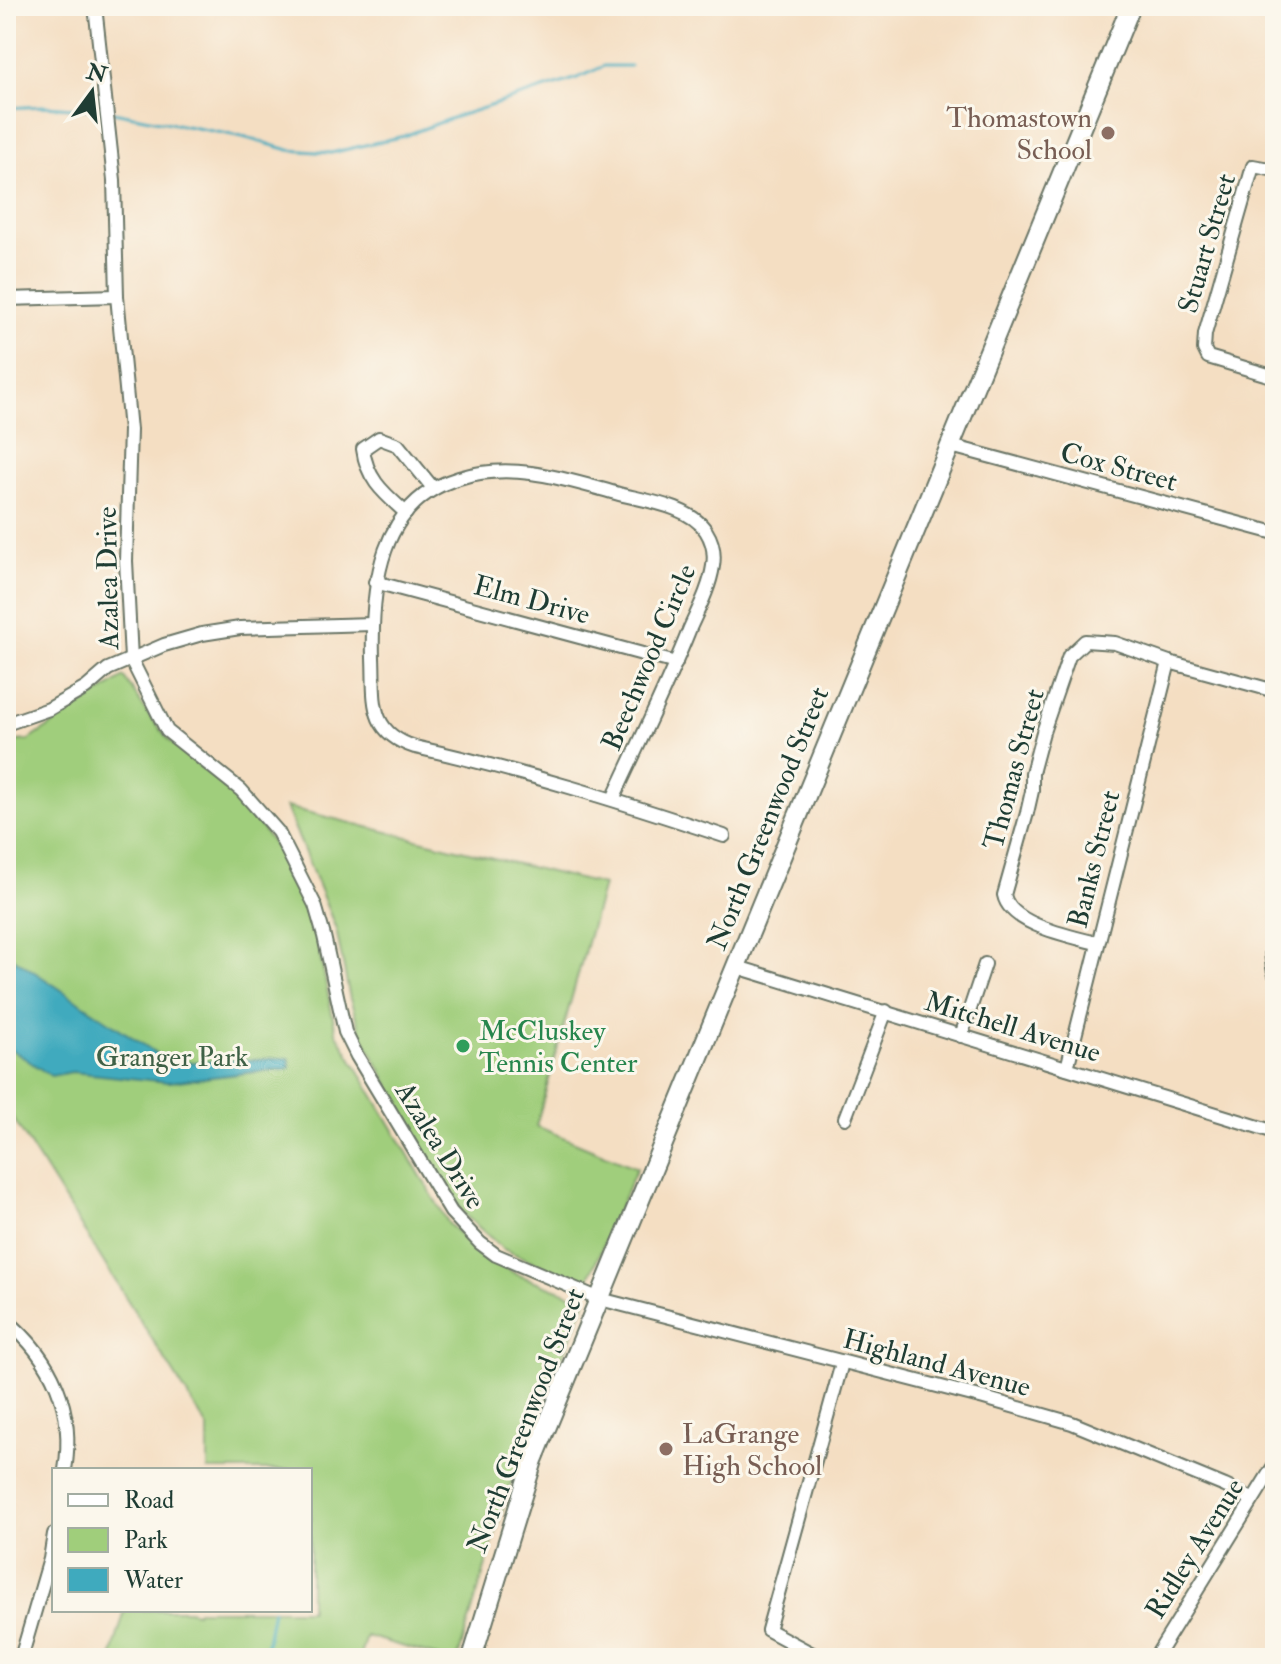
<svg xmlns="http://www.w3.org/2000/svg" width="1281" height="1664" font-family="'IM FELL Double Pica',serif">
	<rect width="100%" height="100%" fill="#fbf7ec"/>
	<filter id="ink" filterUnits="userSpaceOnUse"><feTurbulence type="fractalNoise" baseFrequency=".0125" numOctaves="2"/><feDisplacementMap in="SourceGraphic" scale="16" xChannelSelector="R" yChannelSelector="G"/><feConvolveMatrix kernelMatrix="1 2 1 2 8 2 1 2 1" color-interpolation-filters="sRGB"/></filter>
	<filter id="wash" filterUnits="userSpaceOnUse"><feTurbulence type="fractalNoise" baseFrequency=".006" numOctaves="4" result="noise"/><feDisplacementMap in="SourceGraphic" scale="32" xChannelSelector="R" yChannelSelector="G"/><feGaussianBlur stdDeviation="1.8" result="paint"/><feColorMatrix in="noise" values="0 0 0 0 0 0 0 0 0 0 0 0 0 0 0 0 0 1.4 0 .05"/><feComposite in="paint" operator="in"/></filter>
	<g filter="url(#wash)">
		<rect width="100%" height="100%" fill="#f4dec2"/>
		<g fill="#a0ce7b" stroke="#608658" stroke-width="2">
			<path d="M124,677L148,714L169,740L218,781L252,815L284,859L303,899L316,936L336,1032L449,1224L484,1256L516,1274L586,1300L509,1488L458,1658H443L366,1636L359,1658H111L125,1610H188L196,1612L197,1610H310V1470H208V1428L6,1107V742L29,740Z"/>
			<path d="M286,807L603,885L536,1126L637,1168L586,1285L503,1249L466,1216L443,1186L361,1033L350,999L336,929Z"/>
		</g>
		<path fill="#3faabe" stroke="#2f7479" stroke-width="2" d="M6,953L171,1063L289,1058L290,1068L168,1082L72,1072L51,1076L6,1046Z"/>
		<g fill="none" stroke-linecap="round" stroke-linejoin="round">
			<g stroke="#3faabe" stroke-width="3">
				<path d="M6,108L44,106L101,110"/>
				<path d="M108,111L243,137L289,150L331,153L404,136L452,118L578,78L604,66H630"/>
				<path d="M264,1658L273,1610"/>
			</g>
		</g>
	</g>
	<g filter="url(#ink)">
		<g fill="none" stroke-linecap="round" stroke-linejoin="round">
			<g stroke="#6a7566" stroke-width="16">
				<g id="minor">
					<path d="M95,6L114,180L117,296L130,430L126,561L131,659L167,731L241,790L278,832L315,905L324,936L345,1032L357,1056L451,1212L480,1243L496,1255L600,1299L984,1398L1072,1423L1225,1486L1252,1499"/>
					<path d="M1275,170L1253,166L1205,334L1204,349L1208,357L1275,377"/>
					<path d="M6,299L117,296"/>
					<path d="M951,446L1275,533"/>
					<path d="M406,513C384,493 367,480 363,449L379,438L398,445L433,488"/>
					<path d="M375,582L676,663"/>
					<path d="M6,724L49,709L86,688L108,669L164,645L202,634L240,628L372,624"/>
					<path d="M613,799C639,743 667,686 690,628C699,608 710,587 713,566C715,554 713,542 706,531C690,506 646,501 619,494C567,480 514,461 459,478C379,502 371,587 373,658C375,698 367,732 415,747C520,770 622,802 724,836"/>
					<path d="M1275,906C1272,929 1268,953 1275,975"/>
					<path d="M1096,943C1071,936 1010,925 1004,895L1027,813L1032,791V773L1043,732L1069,656L1085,641L1115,643L1169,662L1275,691"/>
					<path d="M737,967L1275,1132"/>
					<path d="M961,1036L985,964"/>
					<path d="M1067,1068L1169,662"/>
					<path d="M845,1118L886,1011"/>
					<path d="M6,1320C53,1359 75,1410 65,1470"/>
					<path d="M21,1658L50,1559L54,1534"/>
					<path d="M820,1658L768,1630L842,1363"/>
					<path d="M1155,1658L1275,1464"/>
				</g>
			</g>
			<g stroke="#6a7566" stroke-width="22">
				<path id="secondary" d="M472,1658L533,1460L1131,6"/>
			</g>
			<use href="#minor" stroke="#fff" stroke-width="12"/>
			<use href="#secondary" stroke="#fff" stroke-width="18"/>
		</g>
	</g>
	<g fill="#8d6e63" stroke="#fbf7ec" stroke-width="3">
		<circle cx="1108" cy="133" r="8"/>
		<circle cx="666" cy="1449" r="8"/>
	</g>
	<circle fill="#2e9e5b" stroke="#fbf7ec" stroke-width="3" cx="463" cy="1046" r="8"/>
	<g text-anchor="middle" stroke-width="6" stroke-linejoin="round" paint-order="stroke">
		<g font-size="28" fill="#785e54" stroke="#fbf7ec" text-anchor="end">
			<text x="1092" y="127">Thomastown<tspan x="1092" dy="32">School</tspan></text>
			<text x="682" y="1443" text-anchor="start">LaGrange<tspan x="682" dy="32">High School</tspan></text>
		</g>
		<g font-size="28" fill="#1f3d34" stroke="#fbf7ec">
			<text transform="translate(1206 243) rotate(-74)" y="10">Stuart Street</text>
			<text transform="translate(1119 466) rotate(15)" y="10">Cox Street</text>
			<text transform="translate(107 578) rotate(-91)" y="10">Azalea Drive</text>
			<text transform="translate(532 599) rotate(15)" y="10">Elm Drive</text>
			<text transform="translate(648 657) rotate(-67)" y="10">Beechwood Circle</text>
			<text transform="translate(1013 769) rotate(-75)" y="10">Thomas Street</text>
			<text transform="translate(767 818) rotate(-68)" y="10">North Greenwood Street</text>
			<text transform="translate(1093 859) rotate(-76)" y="10">Banks Street</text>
			<text transform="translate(1013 1026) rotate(17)" y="10">Mitchell Avenue</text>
			<text transform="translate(441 1145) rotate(58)" y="10">Azalea Drive</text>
			<text transform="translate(937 1362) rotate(15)" y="10">Highland Avenue</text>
			<text transform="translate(525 1420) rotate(-69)" y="10">North Greenwood Street</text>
			<text transform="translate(1194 1548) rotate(-58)" y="10">Ridley Avenue</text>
		</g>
		<g font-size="28" fill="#27864d" stroke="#fbf7ec" text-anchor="start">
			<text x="479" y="1040">McCluskey<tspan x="479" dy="32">Tennis Center</tspan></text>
		</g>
		<g font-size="28" fill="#3f6146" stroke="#fbf7ec">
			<text x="172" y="1066">Granger Park</text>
		</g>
	</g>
	<rect width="1281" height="1664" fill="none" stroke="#fbf7ec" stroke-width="32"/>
	<rect x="52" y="1468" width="260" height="144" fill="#fbf7ec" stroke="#a3ada2" stroke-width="2"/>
	<rect x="68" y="1494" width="40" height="12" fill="#ffffff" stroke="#a3ada2" stroke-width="2"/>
	<text x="124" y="1508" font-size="24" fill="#1f3d34">Road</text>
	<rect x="68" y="1528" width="40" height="24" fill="#a0ce7b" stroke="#a3ada2" stroke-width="2"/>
	<text x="124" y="1548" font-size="24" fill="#1f3d34">Park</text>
	<rect x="68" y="1568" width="40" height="24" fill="#3faabe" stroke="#a3ada2" stroke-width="2"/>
	<text x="124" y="1588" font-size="24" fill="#1f3d34">Water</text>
	<g transform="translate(92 92) rotate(15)" stroke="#fbf7ec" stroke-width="6" paint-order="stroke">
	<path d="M0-6L14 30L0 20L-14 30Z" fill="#1f3d34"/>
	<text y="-12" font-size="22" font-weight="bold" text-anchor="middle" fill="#1f3d34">N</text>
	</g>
</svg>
